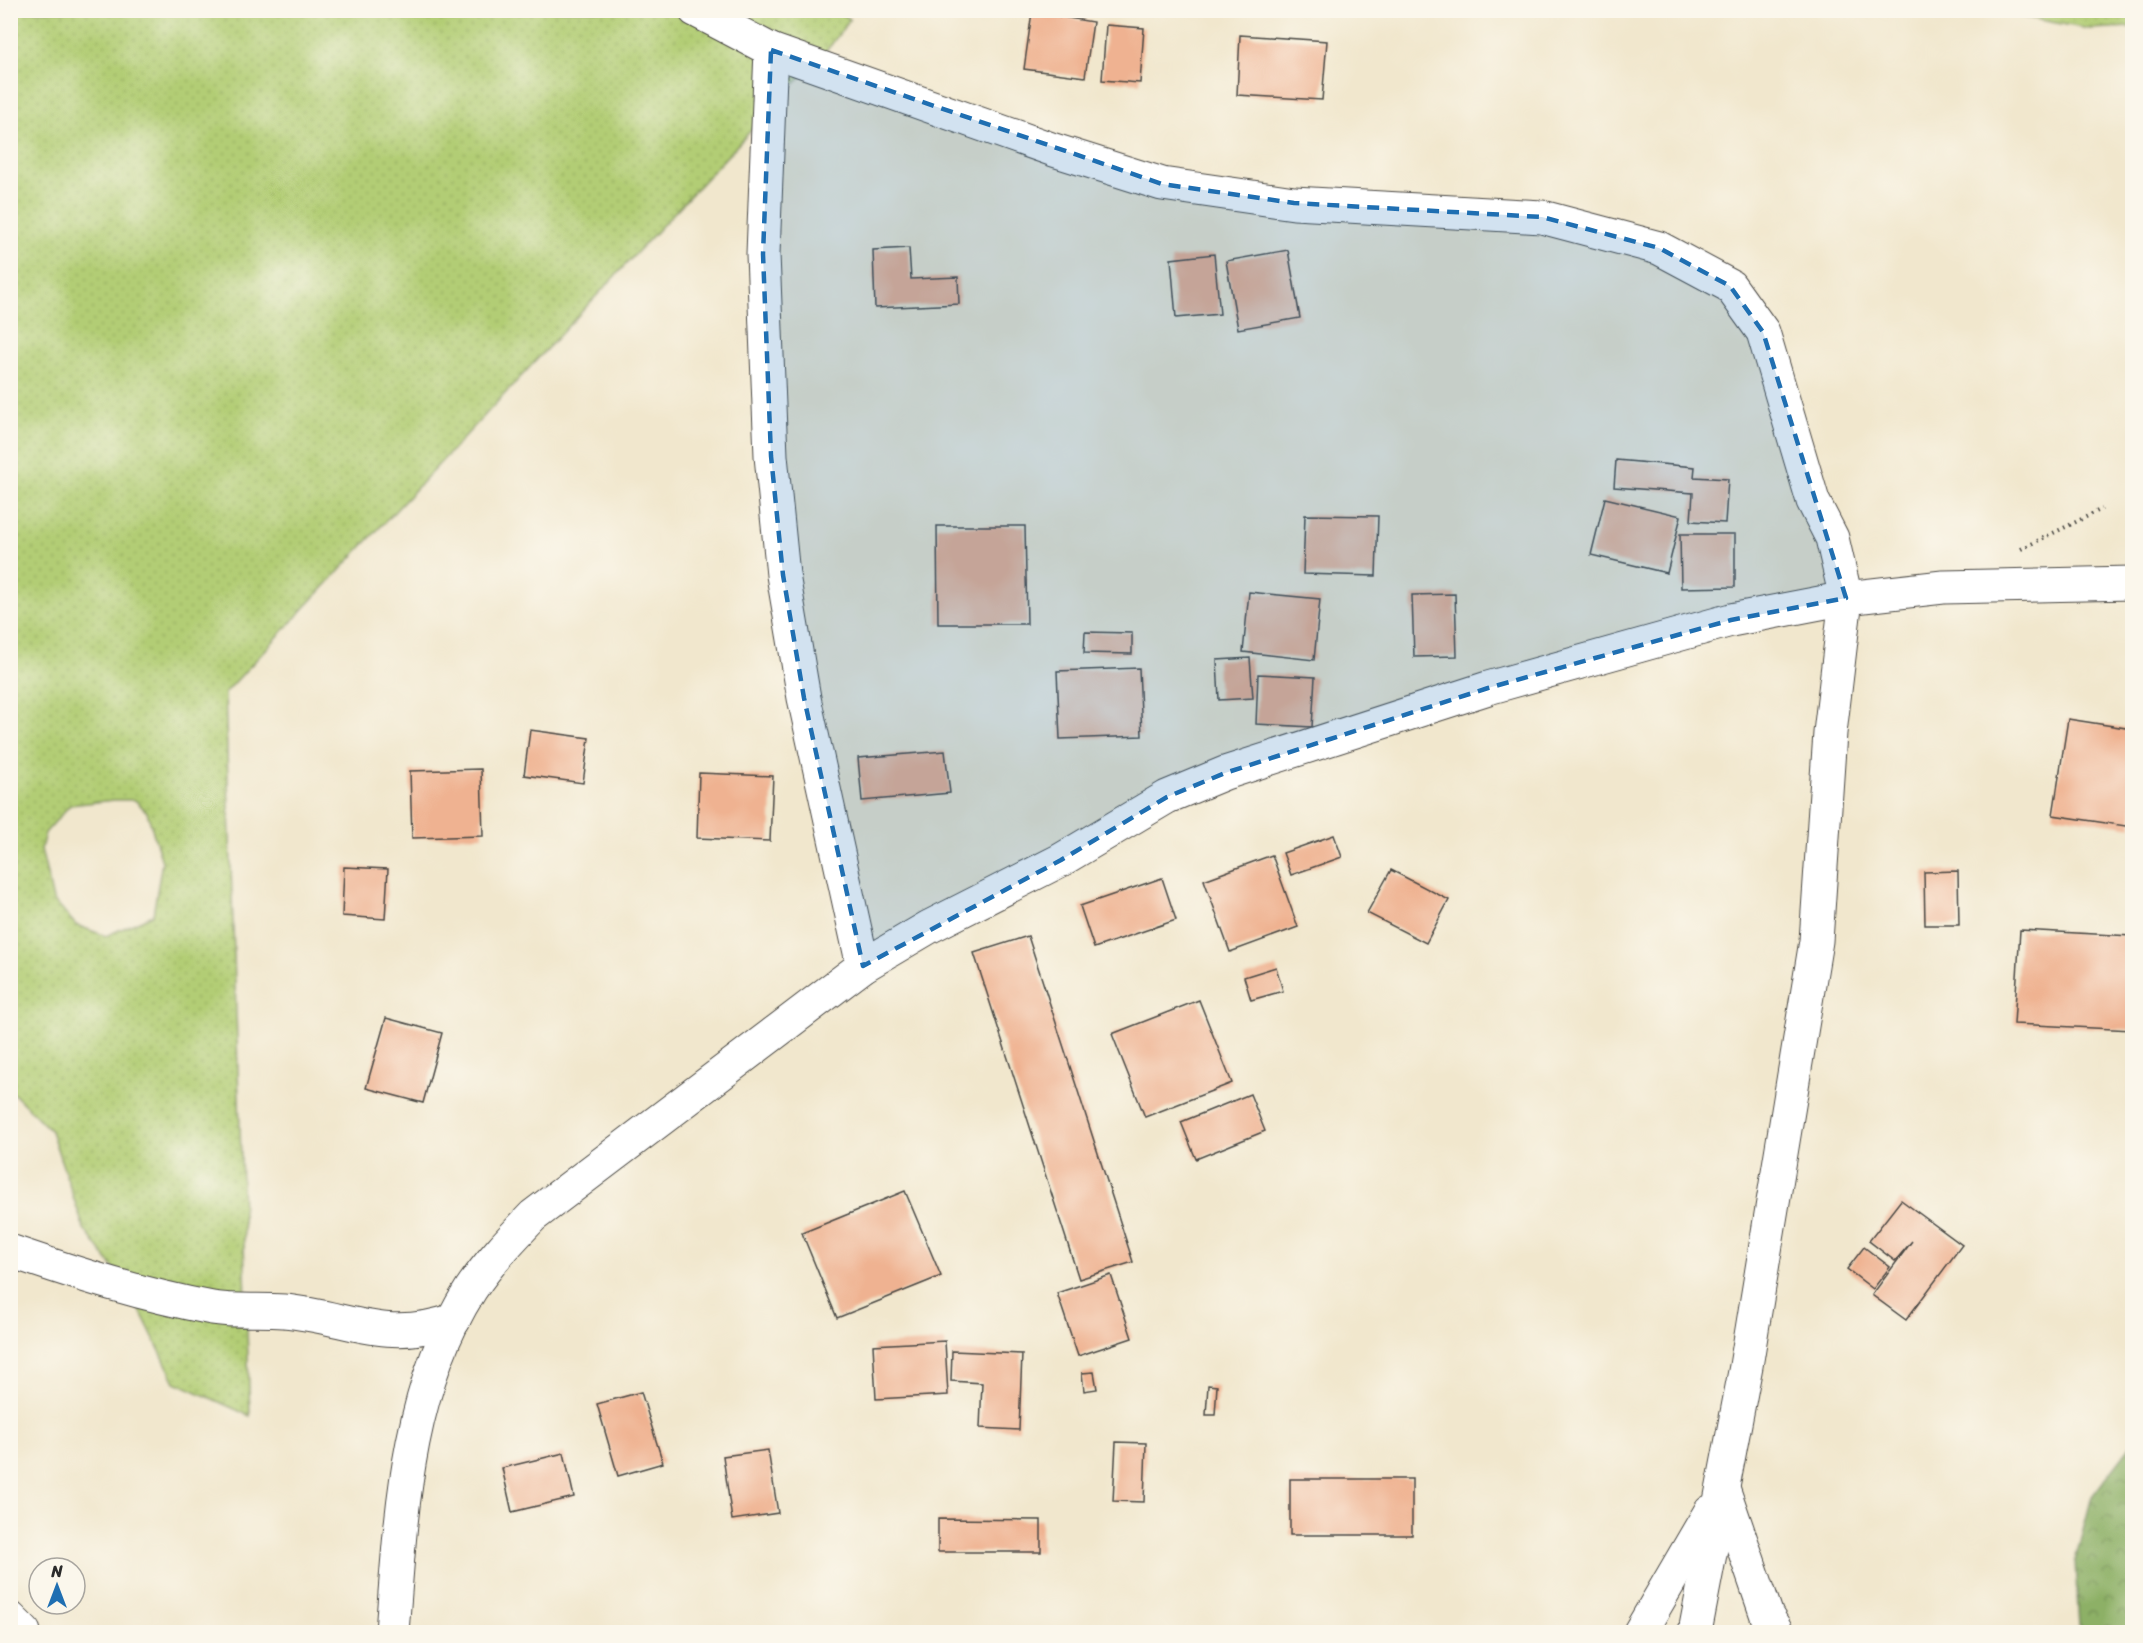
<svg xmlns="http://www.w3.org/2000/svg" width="2143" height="1643" font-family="Sriracha,sans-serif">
	<defs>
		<pattern id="grass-dots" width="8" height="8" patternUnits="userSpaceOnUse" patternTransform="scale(1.5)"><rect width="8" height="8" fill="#b2cd74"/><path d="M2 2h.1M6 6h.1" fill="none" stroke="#99b065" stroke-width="1.8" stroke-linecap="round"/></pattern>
		<pattern id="forest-crowns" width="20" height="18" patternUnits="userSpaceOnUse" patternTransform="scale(1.5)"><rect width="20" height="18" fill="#8db066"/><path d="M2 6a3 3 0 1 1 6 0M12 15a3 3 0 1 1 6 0" fill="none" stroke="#738f54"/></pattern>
	</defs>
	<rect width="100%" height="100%" fill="#fbf7ec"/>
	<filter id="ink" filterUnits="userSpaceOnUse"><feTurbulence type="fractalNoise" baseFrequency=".0167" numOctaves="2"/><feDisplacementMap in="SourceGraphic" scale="12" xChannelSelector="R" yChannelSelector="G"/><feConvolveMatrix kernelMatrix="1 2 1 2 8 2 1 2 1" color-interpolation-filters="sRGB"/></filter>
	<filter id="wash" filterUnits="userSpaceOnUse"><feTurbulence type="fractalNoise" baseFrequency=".008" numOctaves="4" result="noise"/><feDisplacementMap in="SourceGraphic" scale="24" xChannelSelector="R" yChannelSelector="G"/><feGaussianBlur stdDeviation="1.35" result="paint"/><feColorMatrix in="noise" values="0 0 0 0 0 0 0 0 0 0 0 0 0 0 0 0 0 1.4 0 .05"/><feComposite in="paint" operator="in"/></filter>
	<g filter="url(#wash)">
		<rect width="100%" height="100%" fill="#f1e7cd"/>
		<g fill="url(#grass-dots)" stroke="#6e7c50" stroke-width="1.5" fill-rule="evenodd">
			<path d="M836,10L850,19L831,45L225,693L250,1416L175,1382L130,1290L84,1229L51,1131L11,1091L10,11ZM114,800H135L147,812L162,862L153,915L106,936L76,925L53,900L41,849L45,833L70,805Z"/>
			<path d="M1990,11H2132V27L2089,29Z"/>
		</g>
		<path fill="url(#forest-crowns)" stroke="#5c6e48" stroke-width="1.5" d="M2132,1444V1632H2083L2079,1626L2075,1561L2092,1496Z"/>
		<g id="blocks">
			<g fill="#efb291">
				<path d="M1032,12L1093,22L1085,77L1024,69Z"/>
				<path d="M1106,25L1144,28L1140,83L1102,80Z"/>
				<path d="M1240,35L1327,41L1322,100L1237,95Z"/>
				<path d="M909,248L911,279L958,277L959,304L875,308L873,250Z"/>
				<path d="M1288,250L1300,318L1238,329L1226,261Z"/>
				<path d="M1214,254L1220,314L1176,318L1171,259Z"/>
				<path d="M1616,460L1695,467L1694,477L1728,479L1725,523L1691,521L1693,493L1614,487Z"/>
				<path d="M1605,498L1681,516L1667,573L1591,555Z"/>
				<path d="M1305,515L1378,516L1376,576L1303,574Z"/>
				<path d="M937,526H1025L1027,624H938Z"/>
				<path d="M1680,534H1735V587L1681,588Z"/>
				<path d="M1249,592L1320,599L1314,660L1243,652Z"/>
				<path d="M1455,594L1457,656L1414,657L1412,595Z"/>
				<path d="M1085,632L1132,633V654L1084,653Z"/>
				<path d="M1250,658L1253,698L1219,700L1217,660Z"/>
				<path d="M1139,668L1142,736L1060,739L1057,671Z"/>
				<path d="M1258,674L1315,677L1312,727L1256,724Z"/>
				<path d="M2068,719L2132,729V827L2053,815Z"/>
				<path d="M530,730L589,738L583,783L524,775Z"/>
				<path d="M945,751L950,793L862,801L858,758Z"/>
				<path d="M481,769L483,836L412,838L410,771Z"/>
				<path d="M699,773L773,776L770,841L697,838Z"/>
				<path d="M1334,835L1342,857L1291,875L1283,853Z"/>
				<path d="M1272,855L1298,927L1230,952L1204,880Z"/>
				<path d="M344,867L388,869L385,919L342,916Z"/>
				<path d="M1391,870L1449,900L1426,943L1367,913Z"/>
				<path d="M1958,871L1959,925H1925L1924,872Z"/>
				<path d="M1162,878L1176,920L1094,948L1080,906Z"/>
				<path d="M2020,930L2132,936V1030L2014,1024Z"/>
				<path d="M1028,936L1133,1262L1079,1279L974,953Z"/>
				<path d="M1276,967L1283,991L1251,1000L1244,977Z"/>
				<path d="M1199,1000L1232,1083L1145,1117L1112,1034Z"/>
				<path d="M386,1018L442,1033L423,1103L366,1088Z"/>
				<path d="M1250,1094L1265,1131L1196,1159L1181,1122Z"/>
				<path d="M905,1191L941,1276L837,1318L802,1233Z"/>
				<path d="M1901,1200L1962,1245L1906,1320L1872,1295L1912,1241L1895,1261L1869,1241Z"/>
				<path d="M1864,1247L1890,1267L1873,1289L1847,1269Z"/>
				<path d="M1111,1275L1132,1338L1078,1356L1057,1293Z"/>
				<path d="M945,1341L948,1395L876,1399L873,1345Z"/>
				<path d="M952,1351L1022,1354L1019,1430L980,1428L982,1383L951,1381Z"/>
				<path d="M1094,1372L1097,1389L1084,1391L1082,1373Z"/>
				<path d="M1208,1385L1217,1386L1215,1415H1206Z"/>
				<path d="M641,1392L663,1463L618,1476L597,1404Z"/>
				<path d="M1116,1442L1146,1443L1144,1502L1113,1501Z"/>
				<path d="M768,1450L778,1513L732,1520L723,1456Z"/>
				<path d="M564,1453L574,1497L512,1512L502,1468Z"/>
				<rect x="1290" y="1479" width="122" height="56"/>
				<path d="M938,1519L1041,1520V1552H938Z"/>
			</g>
		</g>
	</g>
	<g filter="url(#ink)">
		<use href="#blocks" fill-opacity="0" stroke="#494743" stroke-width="1.5"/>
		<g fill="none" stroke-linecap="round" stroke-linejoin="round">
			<g stroke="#494743" stroke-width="35">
				<g id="minor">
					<path d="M695,10L771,50L1054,150L1162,184L1294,203L1542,217L1659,248L1730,286L1763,332L1813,501L1832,538L1846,598L1830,733L1816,941L1746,1366L1695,1632"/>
					<path d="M771,50L763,254L771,456L783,575L804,698L863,966"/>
					<path d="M10,1251C77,1274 143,1295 212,1308C236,1312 260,1309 284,1311C350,1317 384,1344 454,1320"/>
					<path d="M1724,1491L1767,1616L1777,1632"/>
					<path d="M10,1618L24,1632"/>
					<path d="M392,1632C401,1517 406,1390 471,1289C489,1262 511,1239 533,1216L863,966L929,927L1061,860L1167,797L1225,773L1488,688L1731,620L1846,598L1943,587L2132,583"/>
					<path d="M1640,1632L1710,1512"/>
				</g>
			</g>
			<path stroke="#494743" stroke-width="4" stroke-dasharray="1.5 4.5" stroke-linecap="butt" d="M2021,549L2102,509"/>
			<use href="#minor" stroke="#fff" stroke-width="33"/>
		</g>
	</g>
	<path fill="#1f6fb2" fill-opacity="0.2" stroke="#1f6fb2" stroke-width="4.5" stroke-dasharray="12 8" stroke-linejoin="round" d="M771,50L1162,184L1294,203L1542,217L1659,248L1730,286L1763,332L1846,598L1731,620L1488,688L1225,773L1167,797L1061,860L863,966L804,698L783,575L771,456L763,254Z"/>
	<rect width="2143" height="1643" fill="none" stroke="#fbf7ec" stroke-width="36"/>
	<g transform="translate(57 1586)"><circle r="28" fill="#fbf7ec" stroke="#a8a59f" stroke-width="1.5"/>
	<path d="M0-4.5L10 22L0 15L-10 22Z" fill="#1f6fb2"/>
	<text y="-9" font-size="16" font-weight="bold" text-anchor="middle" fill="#2b2b2b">N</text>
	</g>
</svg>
